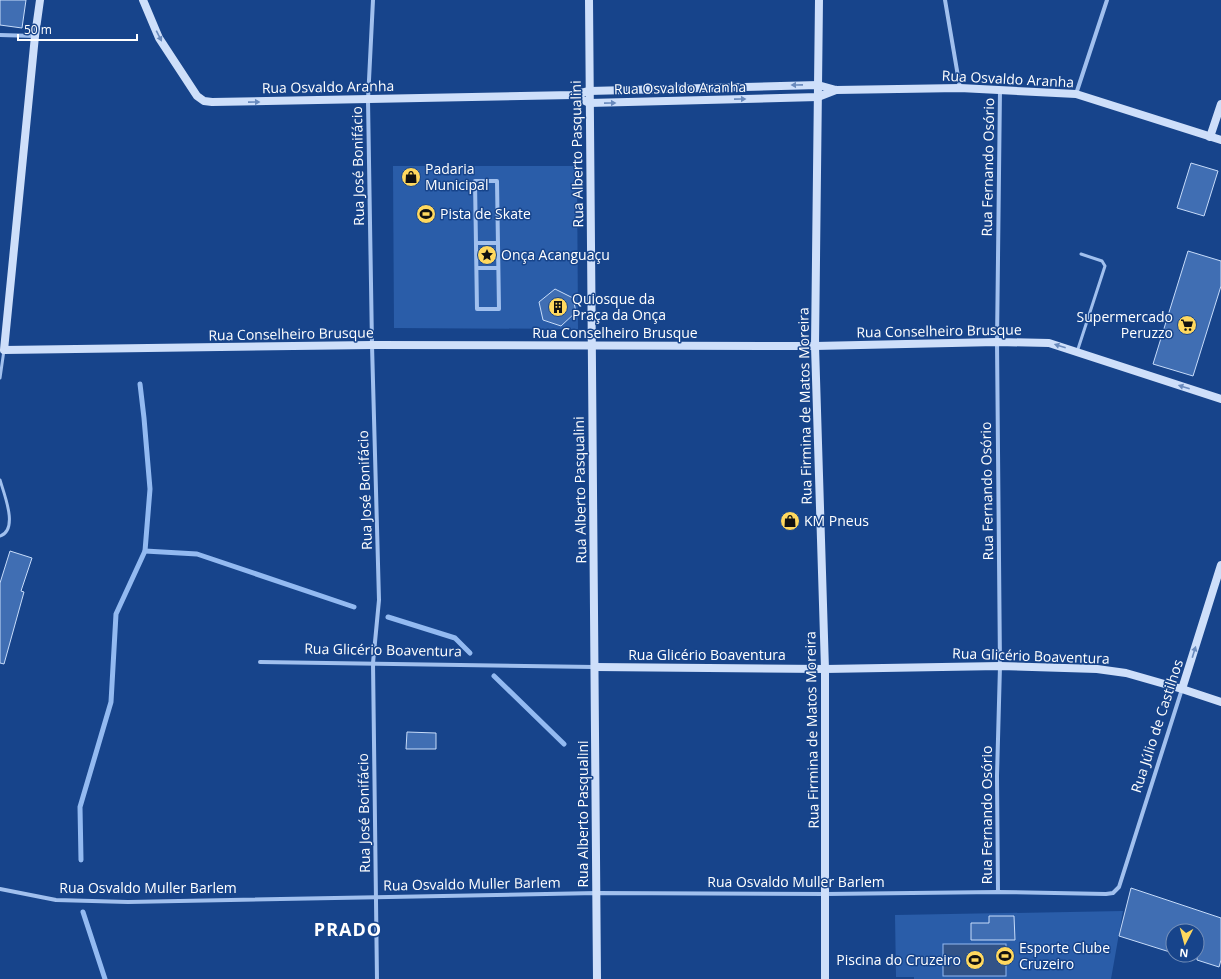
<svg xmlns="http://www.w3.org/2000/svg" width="1221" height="979" font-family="'Open Sans',sans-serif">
	<rect width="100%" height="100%" fill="#17448b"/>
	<g fill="#2a5da9">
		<path d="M393,166H577L578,329L394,328Z"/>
		<path d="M1123,911L1111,979H914V977H896L895,915Z"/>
	</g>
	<rect fill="#325387" stroke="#93baf1" x="943" y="944" width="63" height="32"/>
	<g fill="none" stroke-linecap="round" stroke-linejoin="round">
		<g stroke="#93baf1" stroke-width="5">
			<path d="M145,551L197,554L354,607"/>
			<path d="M388,617L455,638L470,653"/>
			<path d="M494,676L564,744"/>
			<path d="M81,860L80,807L111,702L116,614L145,551L150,489L144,418L140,384"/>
			<path d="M83,912L105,979"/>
		</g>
	</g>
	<g fill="#406eb3" stroke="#c7dcfa">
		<path d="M0,0H26L22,28L0,25Z"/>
		<path d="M1191,163L1218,171L1204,216L1177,208Z"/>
		<path d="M1188,251L1221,261V286L1193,376L1153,364Z"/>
		<path d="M555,289L573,298L576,312L561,326L543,320L539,302Z"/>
		<path d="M10,551L32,558L21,591L24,592L4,664L0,663V583Z"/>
		<path d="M407,732L436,733V749H406Z"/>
		<path d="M1131,888L1221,918V960L1219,967L1197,960V931H1173V953L1119,936Z"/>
		<path d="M989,916H1014L1015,940H971V923H989Z"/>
	</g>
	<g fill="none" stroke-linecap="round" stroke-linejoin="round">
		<g stroke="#a1c0ee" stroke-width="3">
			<path d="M1077,352L1105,266L1102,261L1081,254"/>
			<path d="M0,378L4,350"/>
			<path d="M0,480C4,494 19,530 0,536"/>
		</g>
		<g stroke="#a1c0ee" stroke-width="4">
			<path d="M373,0L368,100L372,345L379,600L373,663L377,979"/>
			<path d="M945,0L960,88"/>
			<path d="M0,35L35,36"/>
			<path d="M1076,94L1107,0"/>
			<path d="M475,181H497L499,309H477Z"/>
			<path d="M476,243H498"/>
			<path d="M477,268H498"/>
			<path d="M260,662L594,667"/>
			<path d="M0,889L56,900L128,902L597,893L826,894L998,892L1106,894L1113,893L1119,887L1182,689"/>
			<path d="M998,892L997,776L1000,666L997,342L1000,90"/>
		</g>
		<g stroke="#cedffa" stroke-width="8">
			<path d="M40,0L35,36L4,350L372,345L815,346L997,342L1049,343L1221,399"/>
			<path d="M143,0L159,38L197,96L204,101L212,102L573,95L589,91L818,85L836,90L960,88L1076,94L1221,140"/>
			<path d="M589,0L597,979"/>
			<path d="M819,0L815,346L825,669V979"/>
			<path d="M573,95L589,103L818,97L836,90"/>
			<path d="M1210,137L1221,104"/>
			<path d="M595,667L825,669L1000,666L1097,669L1126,673L1182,689L1221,702"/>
			<path d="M1182,689L1221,565"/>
		</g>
	</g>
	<defs><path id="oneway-solid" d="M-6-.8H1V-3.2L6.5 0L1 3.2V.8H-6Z"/></defs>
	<g fill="#698abd">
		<use href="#oneway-solid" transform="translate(159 36) rotate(63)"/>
		<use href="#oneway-solid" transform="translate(797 85) rotate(179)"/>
		<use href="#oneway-solid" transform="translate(740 99) rotate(-1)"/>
		<use href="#oneway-solid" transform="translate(254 102) rotate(-1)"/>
		<use href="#oneway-solid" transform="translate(610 103) rotate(-1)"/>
		<use href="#oneway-solid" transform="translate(1060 346) rotate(-162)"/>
		<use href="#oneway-solid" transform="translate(1184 387) rotate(-162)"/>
		<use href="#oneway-solid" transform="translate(1194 652) rotate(-73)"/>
	</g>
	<defs>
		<g id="shop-disc" transform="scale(1)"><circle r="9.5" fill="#ffd85e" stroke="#17448b"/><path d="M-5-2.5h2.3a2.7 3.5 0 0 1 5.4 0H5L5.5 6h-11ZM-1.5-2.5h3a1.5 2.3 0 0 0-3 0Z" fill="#111"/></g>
		<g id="stadium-disc" transform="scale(1)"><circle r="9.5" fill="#ffd85e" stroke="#17448b"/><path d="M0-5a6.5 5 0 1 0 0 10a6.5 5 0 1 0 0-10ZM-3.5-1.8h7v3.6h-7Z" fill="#111"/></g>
		<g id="sight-disc" transform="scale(1)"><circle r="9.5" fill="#ffd85e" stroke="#17448b"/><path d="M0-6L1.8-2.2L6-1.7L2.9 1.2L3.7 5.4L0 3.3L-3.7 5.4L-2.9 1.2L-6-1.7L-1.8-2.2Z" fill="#111"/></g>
		<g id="building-disc" transform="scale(1)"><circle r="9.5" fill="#ffd85e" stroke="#17448b"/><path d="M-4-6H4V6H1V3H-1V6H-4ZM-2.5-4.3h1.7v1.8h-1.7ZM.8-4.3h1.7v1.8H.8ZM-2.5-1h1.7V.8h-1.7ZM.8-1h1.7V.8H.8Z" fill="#111"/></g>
		<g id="supermarket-disc" transform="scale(1)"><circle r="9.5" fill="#ffd85e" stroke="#17448b"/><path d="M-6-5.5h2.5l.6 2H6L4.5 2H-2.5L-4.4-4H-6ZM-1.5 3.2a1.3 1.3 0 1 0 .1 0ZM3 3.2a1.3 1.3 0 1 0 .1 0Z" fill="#111"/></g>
	</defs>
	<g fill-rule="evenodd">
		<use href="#shop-disc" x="411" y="177"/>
		<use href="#stadium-disc" x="426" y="214"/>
		<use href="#sight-disc" x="487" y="255"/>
		<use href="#building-disc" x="558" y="307"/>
		<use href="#supermarket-disc" x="1187" y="325"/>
		<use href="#shop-disc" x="790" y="521"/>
		<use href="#stadium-disc" x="1005" y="956"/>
		<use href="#stadium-disc" x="975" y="960"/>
	</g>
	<g text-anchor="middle" stroke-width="3" stroke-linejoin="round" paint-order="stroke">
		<g font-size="14" fill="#fff" stroke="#17448b">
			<text transform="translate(1008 79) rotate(3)" y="5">Rua Osvaldo Aranha</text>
			<text transform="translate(328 87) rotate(-1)" y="5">Rua Osvaldo Aranha</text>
			<text transform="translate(680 88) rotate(-1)" y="5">Rua Osvaldo Aranha</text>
			<text transform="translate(577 154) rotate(-91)" y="5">Rua Alberto Pasqualini</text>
			<text transform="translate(358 166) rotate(-91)" y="5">Rua José Bonifácio</text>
			<text transform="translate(988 167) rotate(-89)" y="5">Rua Fernando Osório</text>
			<text transform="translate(939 331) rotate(-1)" y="5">Rua Conselheiro Brusque</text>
			<text x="615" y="338">Rua Conselheiro Brusque</text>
			<text transform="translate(291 334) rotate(-1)" y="5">Rua Conselheiro Brusque</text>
			<text transform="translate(805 406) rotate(-91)" y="5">Rua Firmina de Matos Moreira</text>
			<text transform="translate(365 490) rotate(-92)" y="5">Rua José Bonifácio</text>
			<text transform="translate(580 490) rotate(-91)" y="5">Rua Alberto Pasqualini</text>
			<text transform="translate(987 491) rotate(-91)" y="5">Rua Fernando Osório</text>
			<text transform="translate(383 650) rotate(1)" y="5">Rua Glicério Boaventura</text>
			<text x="707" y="660">Rua Glicério Boaventura</text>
			<text transform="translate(1031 656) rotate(2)" y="5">Rua Glicério Boaventura</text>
			<text transform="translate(1157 726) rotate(-72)" y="5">Rua Júlio de Castilhos</text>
			<text transform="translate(812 730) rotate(-91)" y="5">Rua Firmina de Matos Moreira</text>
			<text transform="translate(364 813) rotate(-91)" y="5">Rua José Bonifácio</text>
			<text transform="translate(583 814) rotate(-90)" y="5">Rua Alberto Pasqualini</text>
			<text transform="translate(987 815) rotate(-90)" y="5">Rua Fernando Osório</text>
			<text x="796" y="887">Rua Osvaldo Muller Barlem</text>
			<text transform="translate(472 884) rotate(-1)" y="5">Rua Osvaldo Muller Barlem</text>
			<text x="148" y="893">Rua Osvaldo Muller Barlem</text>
		</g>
		<g font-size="14" fill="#fff" stroke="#17448b" text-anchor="start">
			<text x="425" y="174">Padaria<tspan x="425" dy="16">Municipal</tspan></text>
			<text x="440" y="219">Pista de Skate</text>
			<text x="501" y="260">Onça Acanguaçu</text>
			<text x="572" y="304">Quiosque da<tspan x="572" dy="16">Praça da Onça</tspan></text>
			<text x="1173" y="322" text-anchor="end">Supermercado<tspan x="1173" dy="16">Peruzzo</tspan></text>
			<text x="804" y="526">KM Pneus</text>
			<text x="1019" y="953">Esporte Clube<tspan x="1019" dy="16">Cruzeiro</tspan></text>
			<text x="961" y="965" text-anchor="end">Piscina do Cruzeiro</text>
		</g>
		<g font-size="18" font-weight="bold" letter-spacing="1" fill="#fff" stroke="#17448b">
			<text x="348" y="936">PRADO</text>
		</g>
	</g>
	<g transform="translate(1185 943) rotate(186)"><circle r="19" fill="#17448b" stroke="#748fb9"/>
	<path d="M0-3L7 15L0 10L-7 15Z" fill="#ffd85e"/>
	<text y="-6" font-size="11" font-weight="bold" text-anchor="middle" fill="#ffffff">N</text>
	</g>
	<path d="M18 34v6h119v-6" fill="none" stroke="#ffffff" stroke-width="2"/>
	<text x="24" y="34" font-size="12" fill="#ffffff" stroke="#17448b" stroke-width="3" paint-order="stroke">50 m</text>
</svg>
